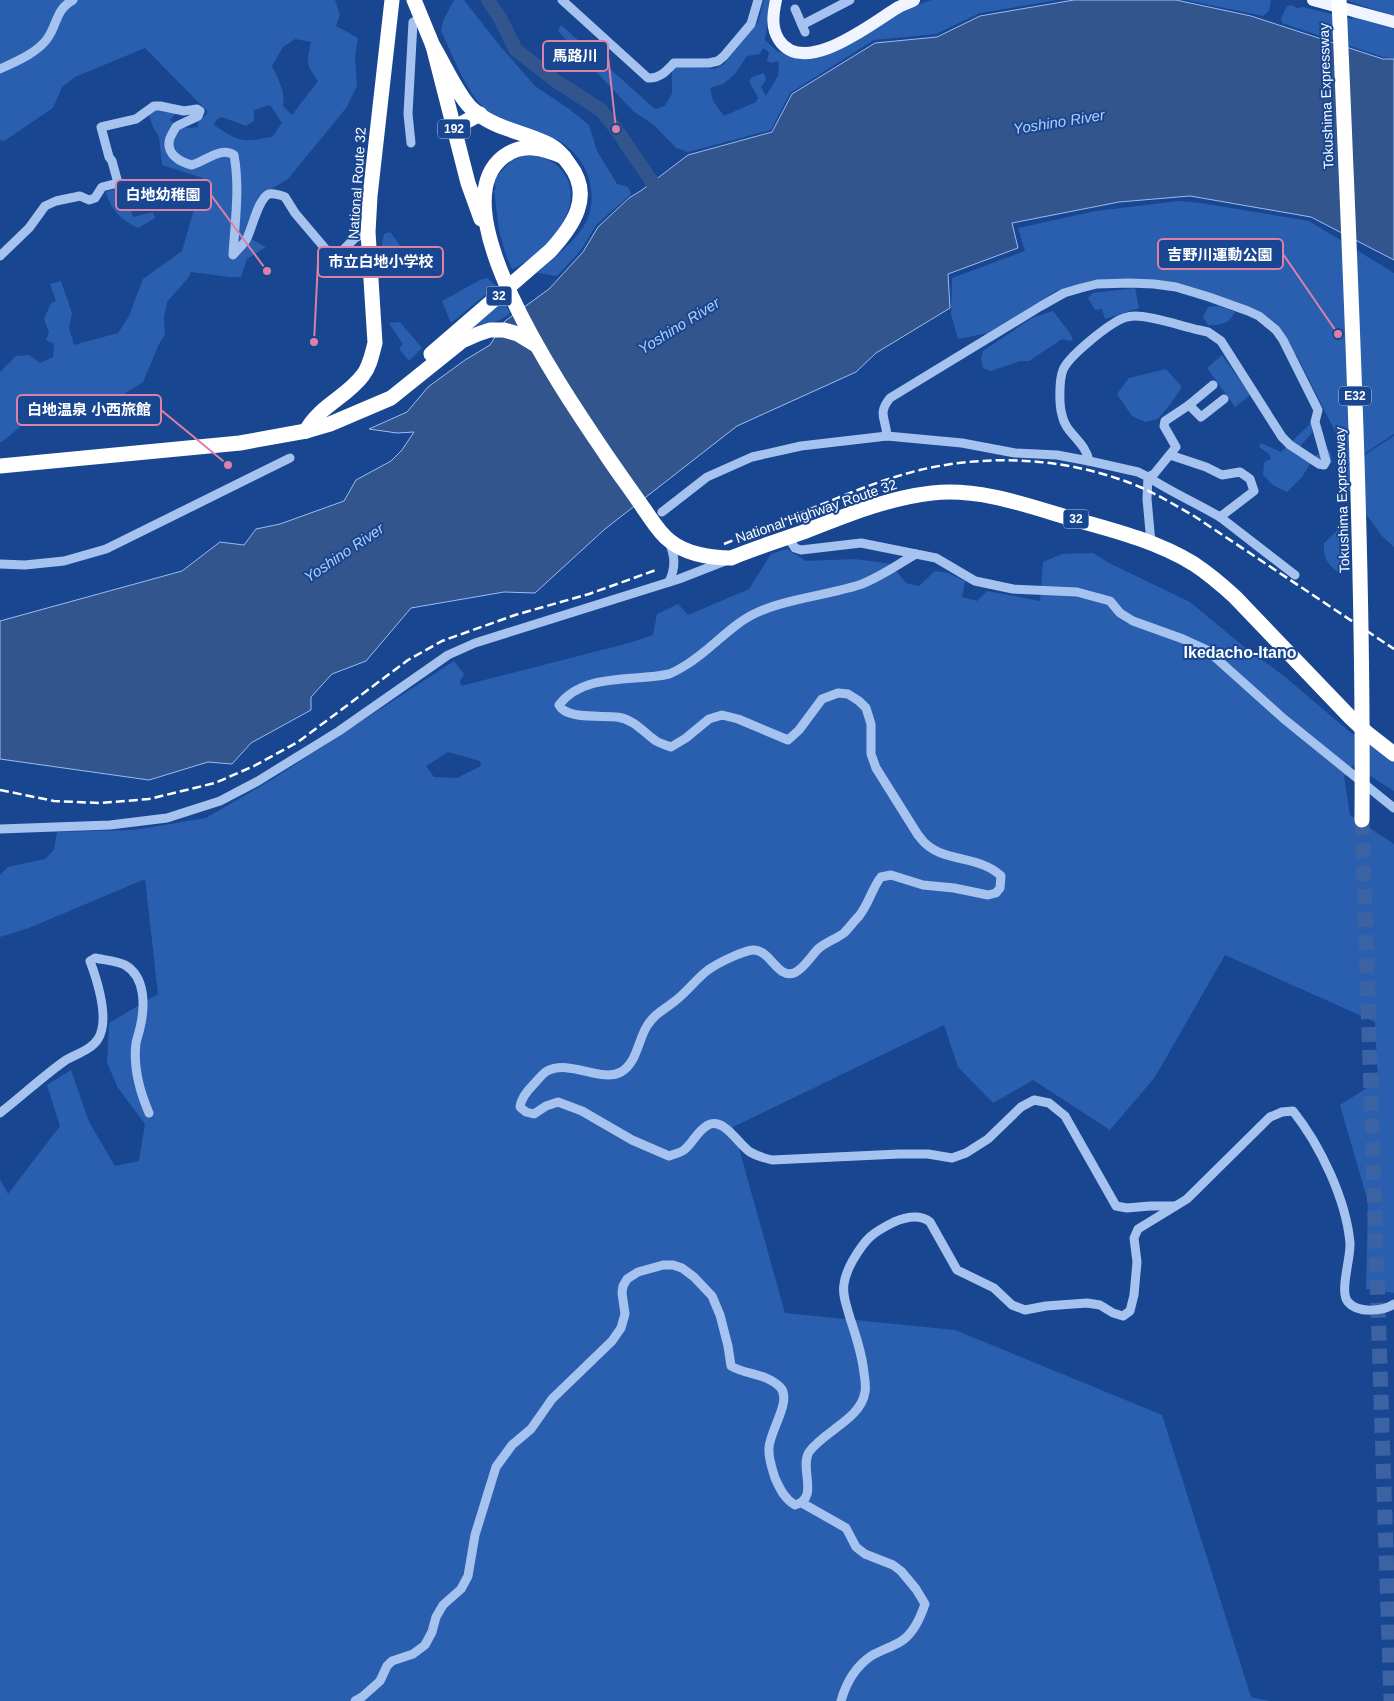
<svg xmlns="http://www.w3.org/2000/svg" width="1394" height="1701" font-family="Helvetica,'Noto Sans JP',sans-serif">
	<rect width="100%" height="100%" fill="#184691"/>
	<g fill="#2a5fb0" fill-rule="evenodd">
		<path d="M0,0H335L340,15L336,26L358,38L355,57L357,86L346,108L288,179L258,197L251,239L266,247L247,259L241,277H230L191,272L189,277L167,302L164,318L165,334L158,346L143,382L121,396L77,409H41L2,442H0V372L16,356L29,355L40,363L53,357L54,344L46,340L49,333L44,319L51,303L56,301L50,284L61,281L72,313L69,328L74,345L118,333L129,316L143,279L182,251L203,178L162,165L159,136L154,129L148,113L156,109L177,112L170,120C179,129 187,128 198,127V121L207,114V111L145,48L75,77L62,87L53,108L4,141L0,140ZM295,39L311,42C307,63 305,63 318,81L292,115L283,106C286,92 278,79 272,66L283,47ZM270,105L282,123L272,137C241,142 241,143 214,125L216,120L222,117L246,126L254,121V110Z"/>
		<path d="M454,0H464L500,46L535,86L569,109L589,125L597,151L617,184L628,187L631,194L596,225L581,250L557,276L537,273C553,258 574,243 585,224C602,193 585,150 552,138C532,131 501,126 486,110C464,89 454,57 441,31L443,21Z"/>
		<path d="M764,0H771L765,40L777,51L800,59L820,56L908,8L932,0H1058L980,13L936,34L874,40L790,93L771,130L688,152L676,148L654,125L633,111L558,31L561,25L655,109L665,106L672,93V71L675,67L687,66L715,69L724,64L758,22ZM763,48L769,52L767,61L772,63L779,61L778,76L766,96L761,87L766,80L764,73L752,77L749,81L758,98L756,102L724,116L713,101L710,88L723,84L735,74L747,56L760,54Z"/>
		<path d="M1186,0H1270L1271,1L1269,11L1263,16Z"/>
		<path d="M1345,0H1394V16Z"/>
		<path d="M1292,5L1297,8L1303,7L1352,19L1354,15L1394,26V58L1383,57L1282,23L1281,18L1287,6Z"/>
		<path d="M529,155C543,156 555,161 563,172C589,206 544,256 512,269L505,252L499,230L494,190L496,189L494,181C504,167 511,158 529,155Z"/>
		<path d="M124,186L133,217L153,212L155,218L138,228C121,219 111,211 106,192Z"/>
		<path d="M1179,201L1201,203L1309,221L1394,273V434L1342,468L1340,441L1297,356L1268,319L1145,280H1094L1056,291L988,333L958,339L951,314L952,278L1025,251L1018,228L1096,211Z"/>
		<path d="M390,232L411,260L409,264L405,266L394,261L385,262L380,256L384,234Z"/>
		<path d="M487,278L496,286L451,323L442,301L480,280Z"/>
		<path d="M1135,288L1139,308L1105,319L1102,309L1095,310L1088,298L1093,293Z"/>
		<path d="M503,300L510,313C500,323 481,326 467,332Z"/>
		<path d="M1219,306L1235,312C1230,323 1220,326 1208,325L1203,317L1208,307Z"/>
		<path d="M1053,311L1070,333L1073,340L1070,341L1062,339L1029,361H1020L991,371L983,368L981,358L983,351L1032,318Z"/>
		<path d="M400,322L422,348L409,361L399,349L403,344L389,323Z"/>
		<path d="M1222,355L1250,395L1235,407L1207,368Z"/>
		<path d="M1166,369L1182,387L1171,403L1158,419L1145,422L1132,416L1117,394L1129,378Z"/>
		<path d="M1310,424L1313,427L1312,433L1302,444L1296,455L1313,457L1328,449L1331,454L1332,463L1319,469L1310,464L1302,477L1287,492L1273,485L1263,475L1264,462L1271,459L1269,454L1259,447L1261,443L1281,452Z"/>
		<path d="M1394,436V547L1382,536L1342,481L1344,468Z"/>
		<path d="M1340,528L1346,529C1350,544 1348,561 1342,575C1329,566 1323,560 1324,543Z"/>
		<path d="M787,549L806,561L855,559L891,564L906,583L919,586L935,571L948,573L965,581L962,597L977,601L987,591L1040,601L1043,562L1062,554L1093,553L1111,564L1190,602L1243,646L1284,676L1351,733L1394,761V791L1353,765L1344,777L1350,815L1394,844V1293L1366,1289L1368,1202L1340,1105L1378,1081L1375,1022L1225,955L1155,1077L1110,1130L1033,1080L993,1103L958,1067L944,1025L733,1127L785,1313L955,1330L1162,1415L1251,1697L1270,1701H0V1179L8,1194L60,1126L47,1085L71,1070L89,1122L115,1166L139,1161L145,1124L118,1088L107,1063L109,1023L158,994L145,879L29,928L0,937V875L8,867L45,859L54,850L57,832L134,830L206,818L273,779L454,661L464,674L460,681L461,686L629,643L653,635L657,614L678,604L688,615L749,589L771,554ZM448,752L480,761L481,766L457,778L434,777L426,766Z"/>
	</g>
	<path fill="#33558d" stroke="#99bdf2" d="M1074,0H1176L1251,16L1383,59H1394V260L1311,217L1190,196L1119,202L1012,223L1018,248L948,274L950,308L876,353L856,372L737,426L605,529L535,593L504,592L411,608L366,661L332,674L311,697V710L251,743L232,764L208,762L149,780L0,759V621L182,571L220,542L244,545L256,529L280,524L344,501L356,480L391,461L402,450L414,432L397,433L369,429L407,412L428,387L465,360L490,345L505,321L549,289L583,252L598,227L629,198L642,190L688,155L772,132L792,94L875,43L937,37L980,16Z"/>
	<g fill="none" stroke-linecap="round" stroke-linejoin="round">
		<path stroke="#33558d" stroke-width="14" d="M488,0L500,18L516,50L556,81L601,110L616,129L663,198"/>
		<path stroke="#3b62a2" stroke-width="15" stroke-dasharray="15 8" stroke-linecap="butt" d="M1362,820L1391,1701"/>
		<g stroke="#a6c3f0" stroke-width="9">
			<path d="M562,0L648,78C660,79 667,70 674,63H709L718,61L724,56L751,24L758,0"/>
			<path d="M795,9L805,32"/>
			<path d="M802,25L850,0"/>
			<path d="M0,69C15,62 37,53 47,39C58,24 55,10 73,0"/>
			<path d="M411,143L408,114L413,22"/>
			<path d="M0,256L29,228L45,206L56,201L80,196L89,200L95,198L102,187L118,183L112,161L109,157L101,127L136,119L154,106H160L184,111L197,109L200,111L198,116C191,120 182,123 176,127C174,130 172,134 170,138C165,153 179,162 192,165C206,161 221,146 234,155C240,188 235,221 233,255C237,250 243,245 246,240C252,230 258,198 269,194C275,193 280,195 285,197L295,213L334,259L355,238L368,232"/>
			<path d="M1189,405L1201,417L1224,399"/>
			<path d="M887,436C886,418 877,414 890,398L1041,306L1064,293L1081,288L1097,284L1130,283L1154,284L1176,287L1209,297L1248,311L1259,316L1276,330L1283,340L1318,410L1315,422L1326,461L1324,465L1319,464L1290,445L1282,437L1221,341L1208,332L1199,330C1181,326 1153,316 1135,316C1128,316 1120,319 1114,323C1101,331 1068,357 1063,370C1059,380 1059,405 1062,415C1065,433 1086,442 1089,461"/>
			<path d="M1170,455L1206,467L1222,475L1240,472L1250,479L1254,491L1220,517C1196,503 1171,492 1148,477L1154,474L1176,447L1164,426L1165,421L1189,405L1213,385"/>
			<path d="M662,512L707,477L752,457L801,446L887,436L962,443L1015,453L1057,455L1089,461L1138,472L1148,477L1147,499L1151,543"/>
			<path d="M1220,517L1295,575"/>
			<path d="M788,537L795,548L801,550L861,543L936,558L975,581L1013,589L1077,592L1110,601L1120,613L1133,621L1183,639L1207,650L1284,719L1394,808"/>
			<path d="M916,554C898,564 879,578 859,585C828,595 786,599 756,613C730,625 711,650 686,665C681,668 675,672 669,674C635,682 584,672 559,705C566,720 603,715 617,717C634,719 643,732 656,741C661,744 666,745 671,747L686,738L709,719L722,715L738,719L788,740L799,730L822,699L838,693L848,694L859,701L866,708L871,724V754L876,768L918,835C921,838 923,842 926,844C945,862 981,856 1001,876L1000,888L996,893L988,895L954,888L923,885L891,875L881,877C872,888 869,904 859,916C854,921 849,928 844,933C836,939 826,942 818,949C811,956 804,969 794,973C777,979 770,949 753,950C742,951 718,963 708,970C696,979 687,992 675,1001C664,1010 655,1013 647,1026C638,1040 637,1063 621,1072C601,1083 570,1059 547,1071C542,1074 537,1081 533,1085C527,1091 521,1098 520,1107L526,1112L534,1114L546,1106L558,1102L582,1111L632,1140L669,1156C674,1154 680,1153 684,1150C693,1143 697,1131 708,1125C724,1117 738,1144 750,1152C757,1156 764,1158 772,1160L899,1154H928L952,1158L966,1153L988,1139L1021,1107L1034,1100L1049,1103L1065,1116L1116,1206L1127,1208L1150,1206H1175"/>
			<path d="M0,564L25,565L64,561L106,549L290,458"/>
			<path d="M669,582C676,567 675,556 669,542"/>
			<path d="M0,829L110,825L167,818L220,801L258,781L339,731L448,655L475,643L679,579L725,561"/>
			<path d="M0,1113C22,1096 43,1076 66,1060C76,1054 91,1050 98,1039C110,1020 97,980 90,961L95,958C104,960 117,961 125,965C146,977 145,1007 140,1028C139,1033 137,1038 136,1043C133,1067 140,1092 149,1113"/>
			<path d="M802,1503L846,1528L856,1547L865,1554L893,1565L901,1571L916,1589L925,1604C921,1616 914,1632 903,1640C893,1647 881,1650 871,1656C855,1667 846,1683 841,1701"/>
			<path d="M355,1701L362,1697L380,1681L387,1666L392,1661L413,1654L425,1645L432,1632L436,1617L443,1605L461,1589L468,1576L475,1535L496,1467L512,1445L531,1429L552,1399L612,1341L621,1328L625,1314L622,1293L623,1286L627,1279L638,1272L663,1265H673L682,1268L694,1277L712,1296L720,1315L728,1346L731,1366C746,1375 766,1373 780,1387C793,1400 769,1432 769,1448C768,1458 772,1468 775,1478C780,1489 784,1498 795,1505C820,1498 799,1469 809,1452C824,1431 861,1419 865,1392C866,1386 865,1379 864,1373C862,1354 856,1336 850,1318C847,1307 842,1295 844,1284C845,1276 849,1267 853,1260C866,1238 872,1233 894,1222C906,1217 920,1214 930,1222L957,1270L994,1288L1012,1305L1025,1310L1046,1306L1087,1303L1100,1305L1113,1313L1123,1316L1130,1311L1134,1295L1137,1262L1134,1238L1138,1229L1187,1199L1270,1117L1282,1112L1293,1111C1320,1145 1346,1199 1350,1243C1351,1258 1339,1292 1348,1302C1358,1314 1383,1311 1394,1304"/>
		</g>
		<g stroke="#eff4ff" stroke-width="12">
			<path d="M776,0C773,14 771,28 779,40C804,78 872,23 897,8C902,5 909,3 914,0"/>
			<path d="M1313,0L1394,22"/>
		</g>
		<g stroke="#fff" stroke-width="15">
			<path d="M414,0L433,46L468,183L481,219"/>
			<path d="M1339,0C1350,273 1364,547 1362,820"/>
			<path d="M454,129L461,124L480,114"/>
			<path d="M564,157C543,148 523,142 503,157C435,210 573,405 607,456C619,474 632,491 644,509C652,520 659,533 670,541C686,554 711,558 731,558C755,548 781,540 806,531C847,515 888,498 932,493C978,488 1023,504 1066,517C1109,529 1155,540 1194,564C1209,574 1222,585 1235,597L1350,717L1367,733L1394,754"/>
			<path d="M431,354L550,251C573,226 594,196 569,164C564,157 559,150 550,145C524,131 494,130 471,108C457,94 444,64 433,46"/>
			<path d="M306,431C319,406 347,397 363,375C370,366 372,354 375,343L368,232L370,196L392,0"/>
			<path d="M0,466L240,443L306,431L330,424L391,398L462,341L478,334L490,330H504L518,334L536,345"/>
		</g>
		<g stroke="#fff" stroke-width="2.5" stroke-dasharray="9 4" stroke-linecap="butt">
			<path d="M724,544C757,531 790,517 823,504C854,491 887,478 920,470C992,453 1071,458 1140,487C1159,495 1176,506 1194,516L1394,649"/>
			<path d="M0,790L54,801L100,803L149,799L215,783L254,766L298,742L408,660L442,641L515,615L589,594L656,570"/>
		</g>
	</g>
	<g text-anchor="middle" stroke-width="4" stroke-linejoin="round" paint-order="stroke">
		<g fill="#184691" stroke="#bac8de" stroke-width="1">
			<rect x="438" y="119.5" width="32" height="19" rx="4"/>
			<rect x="486.5" y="286.5" width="25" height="19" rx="4"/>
			<rect x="1339" y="386.5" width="32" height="19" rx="4"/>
			<rect x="1063.5" y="509.5" width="25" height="19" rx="4"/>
		</g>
		<g font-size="12" font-weight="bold" fill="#fff">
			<text x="454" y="133">192</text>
			<text x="499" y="300">32</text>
			<text x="1355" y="400">E32</text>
			<text x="1076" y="523">32</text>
		</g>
		<g font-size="14" fill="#fff" stroke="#184691">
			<text transform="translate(1326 96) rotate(-92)" y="5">Tokushima Expressway</text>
			<text transform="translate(357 183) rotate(-86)" y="5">National Route 32</text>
			<text transform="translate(1342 500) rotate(-92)" y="5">Tokushima Expressway</text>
			<text transform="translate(816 511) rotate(-19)" y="5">National Highway Route 32</text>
		</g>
		<g font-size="15" font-style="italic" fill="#b2cef7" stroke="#184691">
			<text transform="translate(1059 122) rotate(-9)" y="5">Yoshino River</text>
			<text transform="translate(679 326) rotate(-32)" y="5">Yoshino River</text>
			<text transform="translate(344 553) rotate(-34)" y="5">Yoshino River</text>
		</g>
		<g font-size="16" font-weight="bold" fill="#fff" stroke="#184691">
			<text x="1240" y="658">Ikedacho-Itano</text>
		</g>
	</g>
	<path fill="none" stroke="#dd80a5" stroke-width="2" d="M616 129L608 56M267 271L211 195M1338 334L1283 254M314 342L318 262M228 465L161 410"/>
	<g fill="#dd80a5" stroke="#184691" stroke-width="2">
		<circle cx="616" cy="129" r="5"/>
		<circle cx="267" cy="271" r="5"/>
		<circle cx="1338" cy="334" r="5"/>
		<circle cx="314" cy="342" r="5"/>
		<circle cx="228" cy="465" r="5"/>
	</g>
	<g fill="#184691" stroke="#dd80a5" stroke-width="2">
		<rect x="543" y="41" width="65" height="30" rx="5"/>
		<rect x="116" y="180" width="95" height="30" rx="5"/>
		<rect x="1158" y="239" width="125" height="30" rx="5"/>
		<rect x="318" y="247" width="125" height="30" rx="5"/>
		<rect x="17" y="395" width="144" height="30" rx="5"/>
	</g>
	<g font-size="15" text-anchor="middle" font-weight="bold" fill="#fff">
		<text x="575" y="61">馬路川</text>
		<text x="163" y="200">白地幼稚園</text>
		<text x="1220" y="260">吉野川運動公園</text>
		<text x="381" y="267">市立白地小学校</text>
		<text x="89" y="415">白地温泉 小西旅館</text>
	</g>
</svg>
